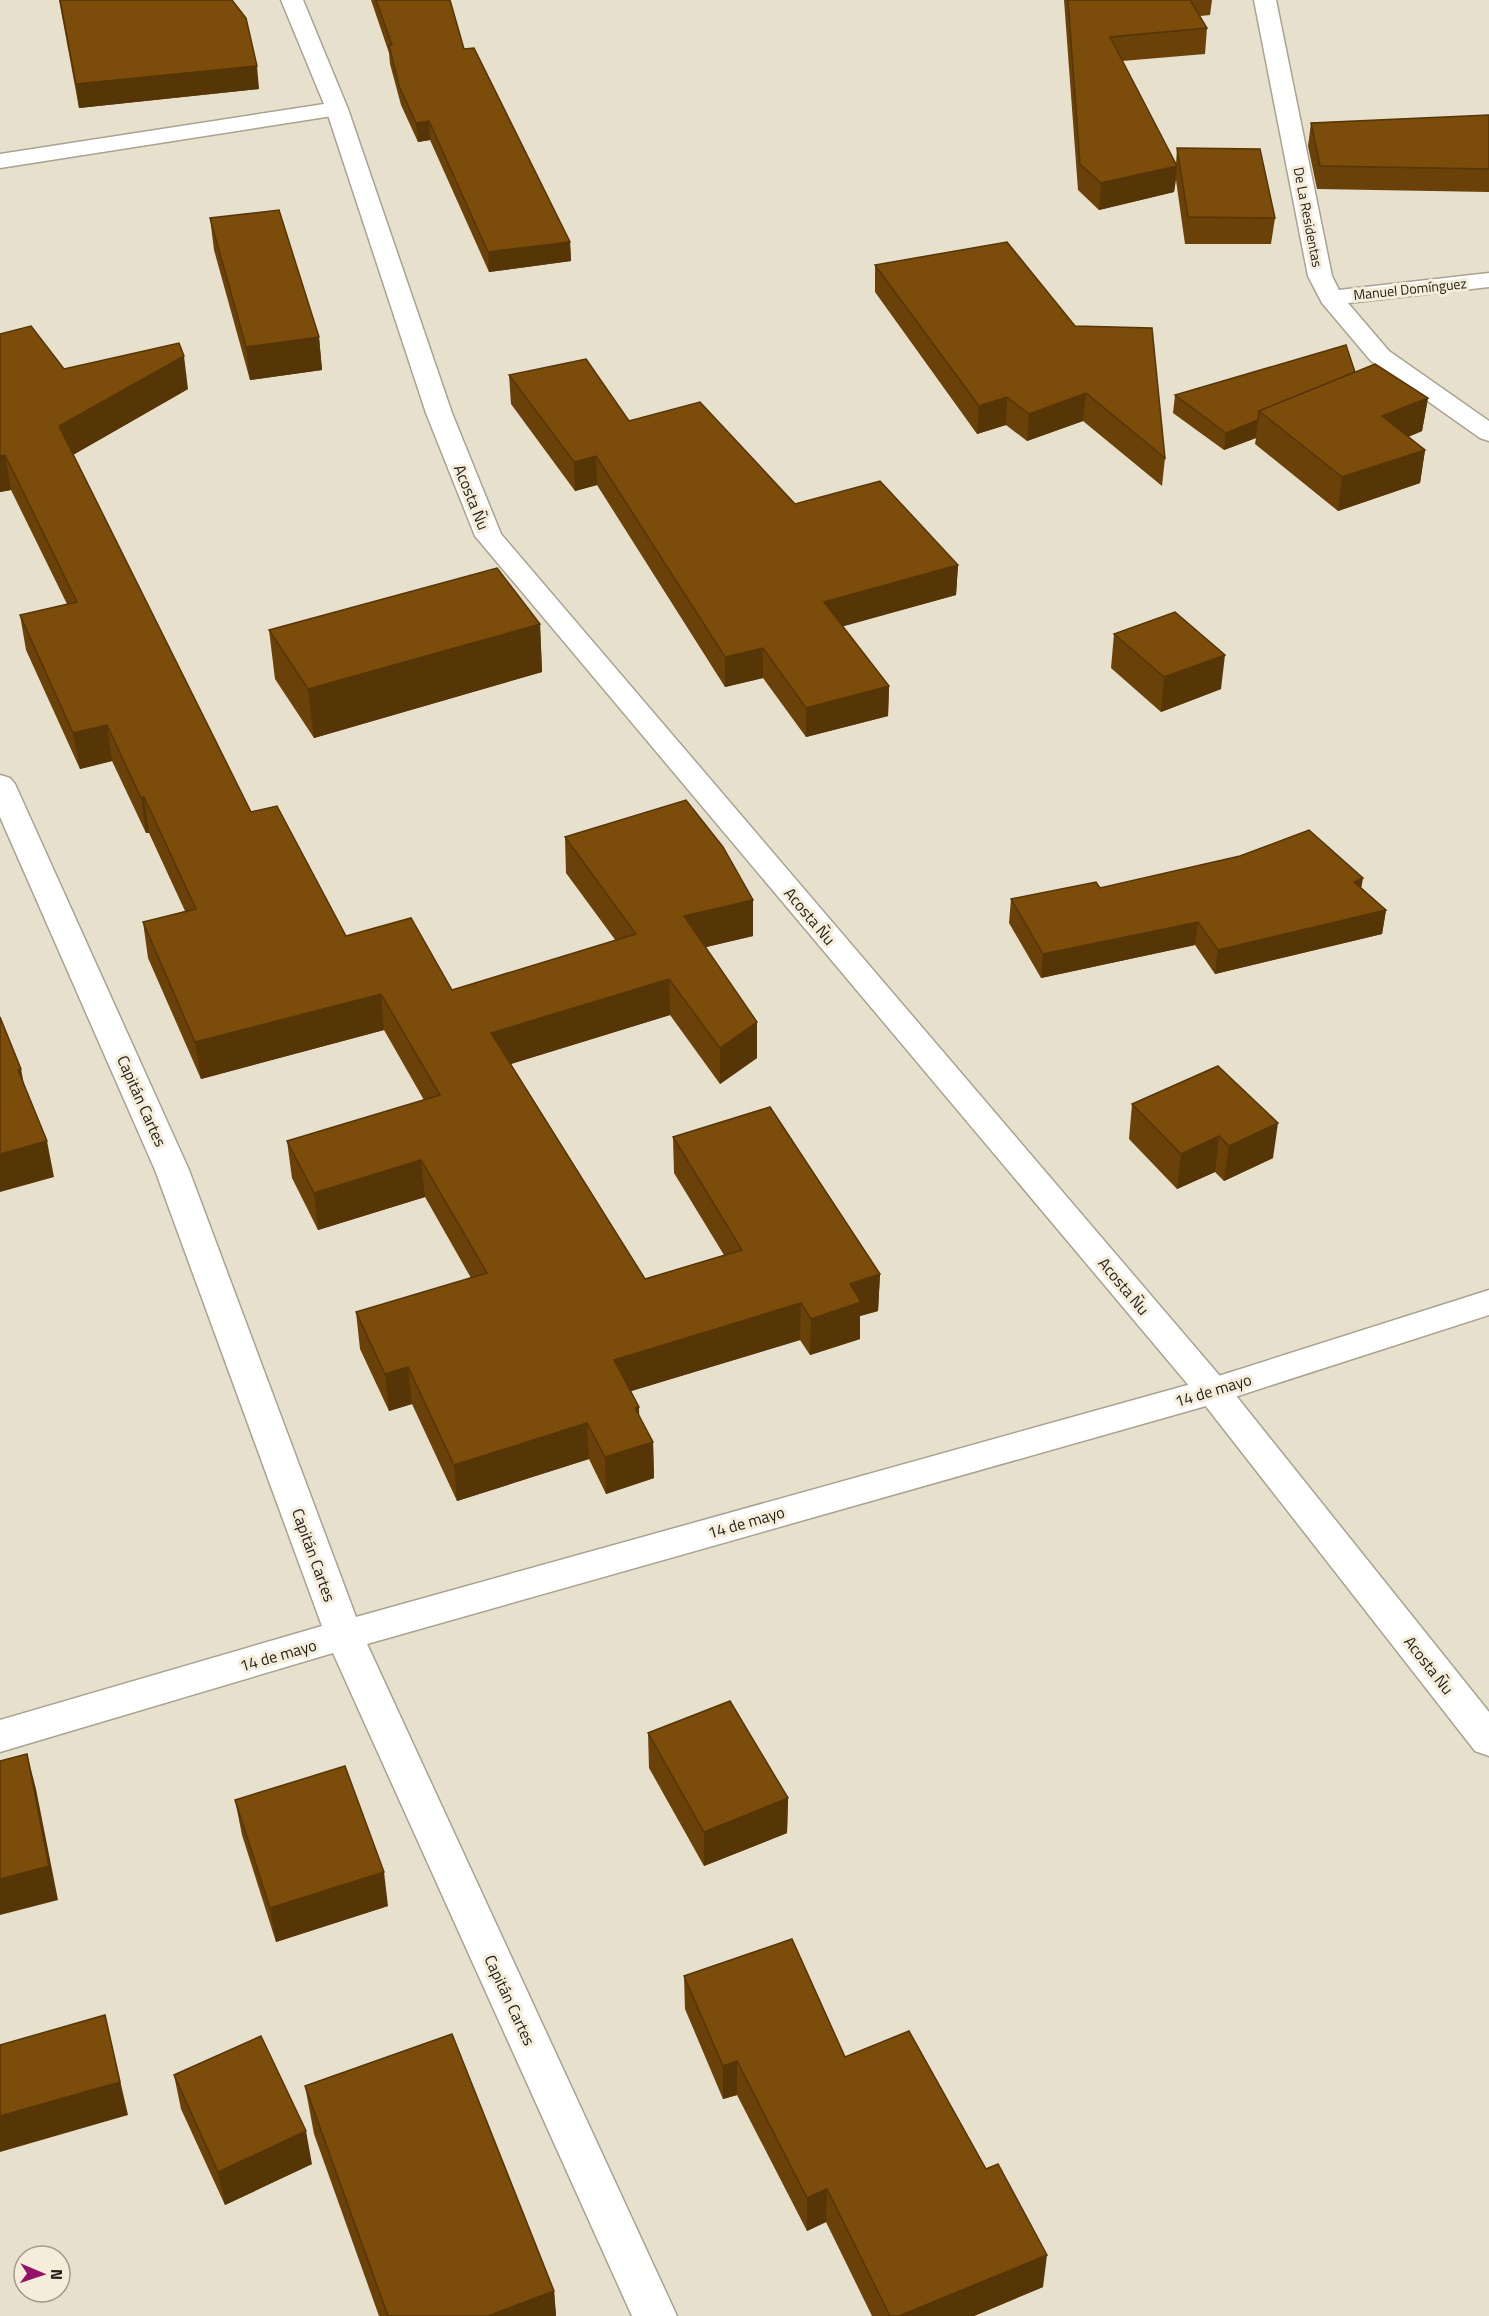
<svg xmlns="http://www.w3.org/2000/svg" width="1489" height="2316" font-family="'Titillium Web',sans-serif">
	<rect width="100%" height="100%" fill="#e7e0cd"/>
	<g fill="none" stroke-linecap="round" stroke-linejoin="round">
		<g stroke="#a9a290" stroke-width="3">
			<g id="minor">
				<path d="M1254,0H1276L1332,276L1339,290L1489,273V287L1348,303L1389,351L1489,421V441L1480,438L1371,361L1322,303L1308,276Z"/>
				<path d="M337,102L345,104L348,109L345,114L0,168V154Z"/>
				<path d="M0,775L10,778L15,784L189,1170L356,1617L1209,1379L1489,1290V1315L1213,1404L367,1644L677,2316H632L333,1653L0,1752V1720L322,1626L155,1170L0,817Z"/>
			</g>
		</g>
		<g stroke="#a9a290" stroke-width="3">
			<path id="tertiary" d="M281,0H303L348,109L452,413L501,534L1225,1382L1489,1712V1756L1475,1751L1201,1400L475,536L426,413L326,109Z"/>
		</g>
		<use href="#minor" fill="#fff" fill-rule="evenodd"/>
		<use href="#tertiary" fill="#fff" fill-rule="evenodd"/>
	</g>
	<g fill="#6a4109">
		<path d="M59,0H232L259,89L79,108Z"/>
		<path d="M371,0H450L464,49L570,242L571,261L489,272L430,140L418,142L401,105L390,64L389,53Z"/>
		<path d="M1064,0H1212L1210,15L1200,16L1207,28L1205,54L1122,61L1176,164L1177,148L1275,218L1271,244H1185L1176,180L1174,192L1099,210L1078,190Z"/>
		<path d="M1489,115V192L1317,189L1308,146L1311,123Z"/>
		<path d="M210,218L319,337L322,370L250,380L214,250Z"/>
		<path d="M1007,242L1165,458L1162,486L1083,421L1027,441L1006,425L977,434L875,292V265Z"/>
		<path d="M0,334L64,369L188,389L73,455L251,812L346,936L452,990L616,941L566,873L565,837L753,936L706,947L757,1058L720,1084L670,1015L511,1064L645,1279L724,1255L674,1173L673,1137L880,1274L878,1311L860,1316V1339L810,1355L800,1340L631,1391L639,1407V1416L653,1442L654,1478L606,1494L589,1459L457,1501L412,1404L389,1411L360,1349L356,1312L471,1278L425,1197L318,1230L292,1178L287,1141L424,1100L384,1030L201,1079L148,958L143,922L185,911L149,833H146L112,761L80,769L26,650L20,615L67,604L11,490L0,492Z"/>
		<path d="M1355,372L1428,398L1422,431L1408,437L1425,450L1420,483L1338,511L1255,444L1256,438L1224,450L1173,413L1175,395Z"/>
		<path d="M509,375L629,421L795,504L958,565L956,595L842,626L889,686L888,716L806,737L763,678L725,687L597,485L575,491L511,404Z"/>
		<path d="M540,624L542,672L314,738L275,679L269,630Z"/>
		<path d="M1114,634L1221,689L1161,712L1111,668Z"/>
		<path d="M1100,888H1362L1386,910L1382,934L1215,974L1195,945L1041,978L1009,923L1011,899Z"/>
		<path d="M1218,1066L1273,1158L1224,1181L1215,1172L1177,1189L1129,1139L1132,1104Z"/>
		<path d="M648,1733L788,1798L787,1833L704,1866L649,1768Z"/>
		<path d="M235,1800L388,1906L276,1942L242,1835Z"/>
		<path d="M684,1976L845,2057L1043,2287L974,2316H872L826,2222L807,2231L737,2095L723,2099L685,2009Z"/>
		<path d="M174,2075L312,2164L225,2205L181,2109Z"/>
		<path d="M305,2086L554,2291L556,2316H379L314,2134Z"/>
	</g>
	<g fill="#563507">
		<path d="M257,66L259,89L79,108L76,84Z"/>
		<path d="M429,121L430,140L418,142L416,123Z"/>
		<path d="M1177,166L1174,192L1099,210L1101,183Z"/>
		<path d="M570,242L571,261L489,272L488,252Z"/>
		<path d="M319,337L322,370L250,380L246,347Z"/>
		<path d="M184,356L188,389L64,460L59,426Z"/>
		<path d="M1086,393L1083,421L1027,441L1029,414Z"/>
		<path d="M1007,397L1006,425L977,434L979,406Z"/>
		<path d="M1428,398L1422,431L1377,450L1382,416Z"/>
		<path d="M1258,420L1256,438L1224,450L1226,433Z"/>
		<path d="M1425,450L1420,483L1338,511L1342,477Z"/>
		<path d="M5,455L11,490L0,492V456Z"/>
		<path d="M596,456L597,485L575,491L574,462Z"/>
		<path d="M958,565L956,595L823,632L824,602Z"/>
		<path d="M540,624L542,672L314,738L308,689Z"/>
		<path d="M763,648V678L725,687V657Z"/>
		<path d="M1225,655L1221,689L1161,712L1164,677Z"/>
		<path d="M889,686L888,716L806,737V708Z"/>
		<path d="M107,725L112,761L80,769L73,733Z"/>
		<path d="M144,797L149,833H146L141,798Z"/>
		<path d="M1363,878L1359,902L1354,882Z"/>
		<path d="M753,900V936L685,952L684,916Z"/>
		<path d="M1386,910L1382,934L1215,974L1218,950Z"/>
		<path d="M1198,922L1195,945L1041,978L1043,954Z"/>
		<path d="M669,979L670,1015L494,1069L491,1033Z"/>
		<path d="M381,994L384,1030L201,1079L195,1042Z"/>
		<path d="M757,1022V1058L720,1084V1048Z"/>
		<path d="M21,1069L28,1105L18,1070Z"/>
		<path d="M1278,1123L1273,1158L1224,1181L1229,1146Z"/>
		<path d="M1219,1136L1215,1172L1177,1189L1181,1154Z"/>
		<path d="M47,1141L54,1177L0,1192V1154Z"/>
		<path d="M421,1160L425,1197L318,1230L314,1193Z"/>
		<path d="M880,1274L878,1311L860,1316V1339L810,1355L811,1319L850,1284Z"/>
		<path d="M801,1303L800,1340L615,1396L614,1360Z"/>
		<path d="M408,1367L412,1404L389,1411L385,1374Z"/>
		<path d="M639,1407L640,1443L635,1408Z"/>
		<path d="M587,1423L589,1459L457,1501L454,1465Z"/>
		<path d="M653,1442L654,1478L606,1494L605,1457Z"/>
		<path d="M27,1754L36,1789L58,1900L0,1915V1879Z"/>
		<path d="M788,1798L787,1833L704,1866V1832Z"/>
		<path d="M384,1872L388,1906L276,1942L270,1908Z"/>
		<path d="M105,2015L128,2115L0,2152V2116Z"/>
		<path d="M737,2061V2095L723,2099V2066Z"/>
		<path d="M306,2131L312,2164L225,2205L218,2172Z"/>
		<path d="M827,2189L826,2222L807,2231V2198Z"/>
		<path d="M1047,2255L1043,2287L974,2316H899Z"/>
		<path d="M554,2291L556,2316H488Z"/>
	</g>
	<g fill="#7b4c0a" stroke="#563507" stroke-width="1.5">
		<path d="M60,0H232L246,18L257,66L76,84Z"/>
		<path d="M376,0H450L464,49L474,48L570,242L488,252L429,121L416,123L399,86L389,45H392Z"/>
		<path d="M1068,0H1190L1207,28L1110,37L1177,166L1101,183L1080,164Z"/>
		<path d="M1489,115V169L1320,166L1311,123Z"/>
		<path d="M1177,148L1260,149L1275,218L1188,217Z"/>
		<path d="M279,210L319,337L246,347L210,218Z"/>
		<path d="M1007,242L1075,326L1152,328L1165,458L1086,393L1029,414L1007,397L979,406L875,265Z"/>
		<path d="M31,326L64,369L179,343L184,356L59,426L251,812L277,806L346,936L411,918L452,990L636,934L565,837L686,800L723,847L753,900L684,916L757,1022L720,1048L669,979L491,1033L645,1279L742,1250L673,1137L770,1107L880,1274L850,1284L861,1302L811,1319L801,1303L614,1360L639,1407L635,1408L653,1442L605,1457L587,1423L454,1465L408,1367L385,1374L356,1312L487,1273L421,1160L314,1193L287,1141L440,1095L381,994L195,1042L143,922L196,909L144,797L141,798L107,725L73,733L20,615L77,602L5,455L0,456V334Z"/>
		<path d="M1346,345L1355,372L1259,411L1258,420L1226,433L1175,395Z"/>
		<path d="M586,359L629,421L700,402L795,504L880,481L958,565L824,602L889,686L806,708L763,648L725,657L596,456L574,462L509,375Z"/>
		<path d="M1375,364L1428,398L1382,416L1425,450L1342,477L1259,411Z"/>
		<path d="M497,568L540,624L308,689L269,630Z"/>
		<path d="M1175,612L1225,655L1164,677L1114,634Z"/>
		<path d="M1309,830L1363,878L1354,882L1386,910L1218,950L1198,922L1043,954L1011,899L1096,882L1100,888L1240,856Z"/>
		<path d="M0,1017L21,1069L18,1070L47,1141L0,1154Z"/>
		<path d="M1218,1066L1278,1123L1229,1146L1219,1136L1181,1154L1132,1104Z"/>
		<path d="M730,1701L788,1798L704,1832L648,1733Z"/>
		<path d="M27,1754L49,1866L0,1879V1761Z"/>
		<path d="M345,1766L384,1872L270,1908L235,1800Z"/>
		<path d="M792,1939L845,2057L909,2031L986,2169L998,2164L1047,2255L899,2316H890L827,2189L807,2198L737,2061L723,2066L684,1976Z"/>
		<path d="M105,2015L120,2082L0,2116V2045Z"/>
		<path d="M452,2034L554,2291L488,2316H388L305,2086Z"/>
		<path d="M261,2036L306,2131L218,2172L174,2075Z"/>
	</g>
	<g text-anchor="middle" stroke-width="6" stroke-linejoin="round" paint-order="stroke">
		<g font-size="14" fill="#211e18" stroke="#f5edda">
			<text transform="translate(1308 217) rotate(79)" y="5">De La Residentas</text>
			<text transform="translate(1410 289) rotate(-6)" y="5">Manuel Domínguez</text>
		</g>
		<g font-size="16" fill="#211e18" stroke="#f5edda">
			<text transform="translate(472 497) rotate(68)" y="6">Acosta Ñu</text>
			<text transform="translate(810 916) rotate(50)" y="6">Acosta Ñu</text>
			<text transform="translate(142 1101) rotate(66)" y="6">Capitán Cartes</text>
			<text transform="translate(1124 1286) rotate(50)" y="6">Acosta Ñu</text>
			<text transform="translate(1213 1390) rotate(-17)" y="6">14 de mayo</text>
			<text transform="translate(746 1522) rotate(-16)" y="6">14 de mayo</text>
			<text transform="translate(314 1555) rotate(70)" y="6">Capitán Cartes</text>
			<text transform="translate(278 1655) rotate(-16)" y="6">14 de mayo</text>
			<text transform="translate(1429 1665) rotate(52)" y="6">Acosta Ñu</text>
			<text transform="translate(510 2000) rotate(65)" y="6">Capitán Cartes</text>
		</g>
	</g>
	<g transform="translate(42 2274) rotate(92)"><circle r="28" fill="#f5edda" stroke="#a09a8c" stroke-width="1.5"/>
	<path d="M0-4.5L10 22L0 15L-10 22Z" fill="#961269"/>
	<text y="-9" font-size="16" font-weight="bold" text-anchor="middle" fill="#211e18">N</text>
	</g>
</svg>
